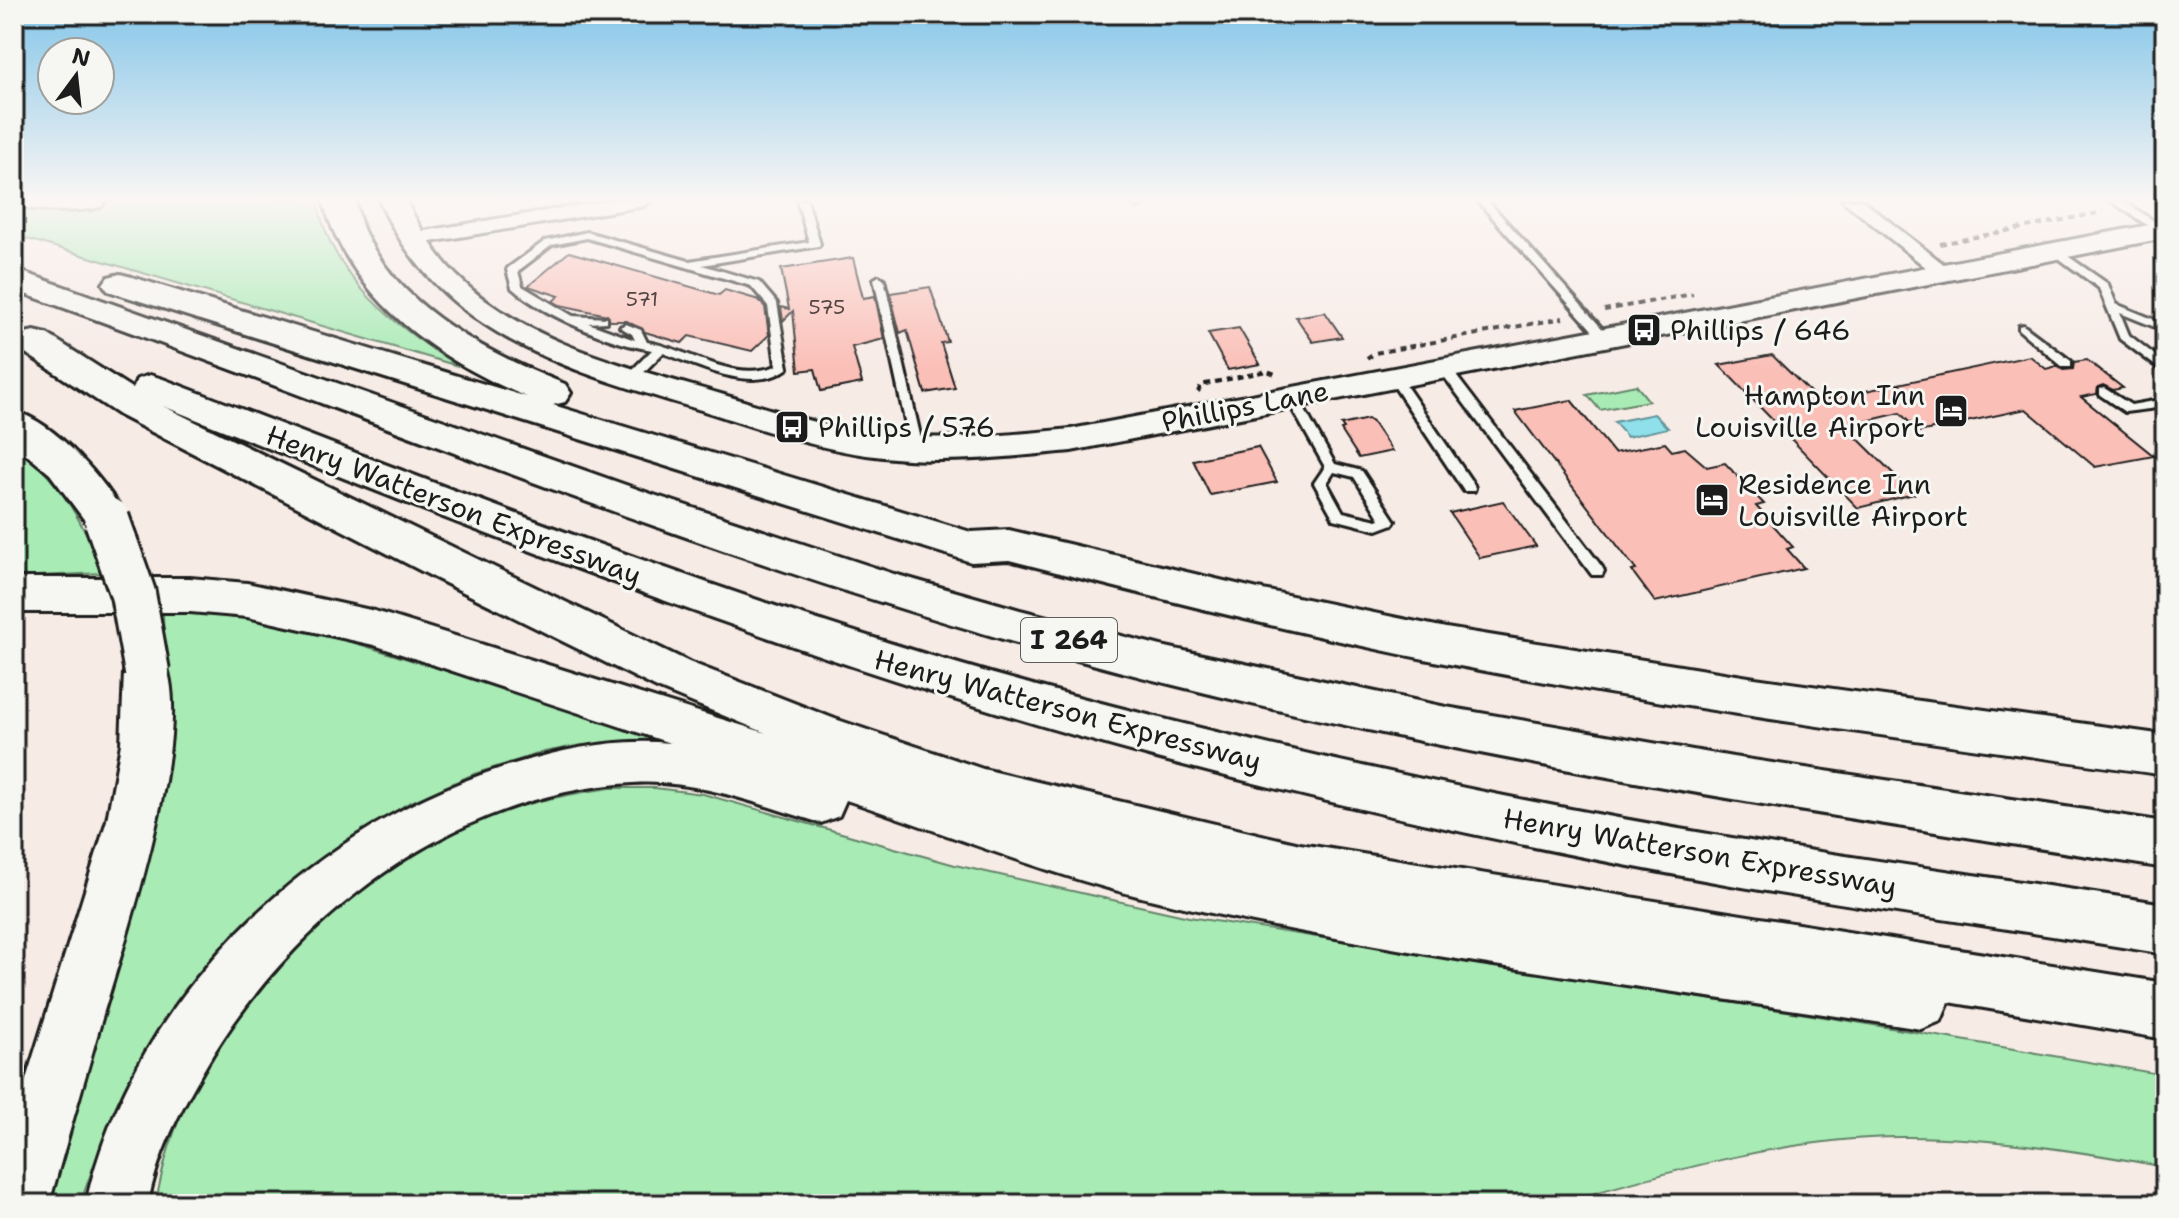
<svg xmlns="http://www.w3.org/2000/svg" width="2179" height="1218" font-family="'Shantell Sans',sans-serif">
	<rect width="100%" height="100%" fill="#f7ebe6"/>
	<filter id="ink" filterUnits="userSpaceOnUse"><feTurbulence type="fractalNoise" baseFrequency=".0125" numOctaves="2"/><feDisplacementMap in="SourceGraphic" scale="16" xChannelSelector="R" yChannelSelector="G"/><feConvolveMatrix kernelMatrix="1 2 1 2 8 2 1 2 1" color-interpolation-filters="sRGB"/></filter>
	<g filter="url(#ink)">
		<g fill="#a8ebb5" stroke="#628468" stroke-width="2">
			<path d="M127,200H317C331,279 395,325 458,366L14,235V206L75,207Z"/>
			<path d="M1636,385L1649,401L1600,410L1587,395Z"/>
			<path d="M14,445C57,476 85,524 104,573L14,577Z"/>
			<path d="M163,609L257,618L313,630L655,735L651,741L582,745L544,752L474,774L407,804L324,857L247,925L139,1067L105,1134L80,1204H43L165,697Z"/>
			<path d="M610,788H655L703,794L955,865L1189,917L1850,1021L2165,1075V1167C2086,1152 1980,1136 1900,1137C1782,1138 1668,1172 1556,1204H156C180,1046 308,904 447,834C499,808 554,796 610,788Z"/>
		</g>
		<path fill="#8fe0ea" stroke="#619298" stroke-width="2" d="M1654,414L1668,428L1627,437L1614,422Z"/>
		<g fill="#fabfb7" stroke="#1c1c1c" stroke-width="2">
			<path d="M569,252L719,295L725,290L759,300L765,307L769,335L752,351L689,336L682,343L645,332L627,321H610L607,315L560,305L553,301L559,296L528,286Z"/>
			<path d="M853,258L863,298L875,296L884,339L852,347L862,383L821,391L815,369L799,371L793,311L783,321L781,307L789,309L781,269Z"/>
			<path d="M930,287L948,342L941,343L955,388L925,393L907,330L900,333L890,293Z"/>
			<path d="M1325,312L1342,337L1313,342L1296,317Z"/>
			<path d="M1239,328L1260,364L1228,370L1208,333Z"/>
			<path d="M1772,355L1819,401L2030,356L2046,369L2057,366L2063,370L2073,369L2074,362L2087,360L2123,388L2113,390L2103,385L2098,387L2097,394L2081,397L2154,456L2095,467L2026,409L1919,432L1900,413L1845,426L1914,494L1858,508L1719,365Z"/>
			<path d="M1571,400L1614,453L1665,443L1672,451L1685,448L1707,467L1725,463L1764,504L1756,506L1793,547L1787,549L1804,568L1655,602L1632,571L1636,570L1515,411Z"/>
			<path d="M1368,419L1374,424L1392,451L1359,458L1341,430L1344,429L1341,425Z"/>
			<path d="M1258,447L1277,482L1210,495L1193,460Z"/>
			<path d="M1503,501L1536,546L1480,558L1450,513Z"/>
		</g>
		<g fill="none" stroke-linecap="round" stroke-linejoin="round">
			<g stroke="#1c1c1c" stroke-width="6">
				<g id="service">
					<path d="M797,200H807L820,244L819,246L702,265L759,282L777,303L788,368C753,395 698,365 663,353L634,382H626V376L652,350C611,344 544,316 512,288L507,270L508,268L545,241L587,232L689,261L809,242ZM587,238L751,286L768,306L776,366C732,383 689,349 647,342L641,330L626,324L620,327L632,334L635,340L588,323L607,322V318L573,316L522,286L518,271L552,245Z"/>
					<path d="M1477,200H1487L1608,335V339H1600Z"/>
					<path d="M2110,200H2121L2165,228V232H2157Z"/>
					<path d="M2056,248L2108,284L2116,304L2165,324V331L2120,313L2129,335L2165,363V373L2120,339L2099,288L2052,253V249Z"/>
					<path d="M879,276L884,279L923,448L917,452L911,448L874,279Z"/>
					<path d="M2023,325L2071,361V367H2063L2019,330V326Z"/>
					<path d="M1444,364L1448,365L1602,567L1604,571L1602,575H1592L1440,371V365Z"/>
					<path d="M1394,373L1398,374L1474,485L1475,488L1474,491H1464L1388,377Z"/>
					<path d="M2104,388L2131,405L2165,399V407L2125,412L2100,395V389Z"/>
					<path d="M1291,392L1297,396L1335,464L1362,471L1395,521L1393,524L1377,530L1334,519L1314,483L1325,467L1285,396ZM1334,472L1354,477L1380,519L1377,520L1343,512L1327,483Z"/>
				</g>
			</g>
			<g stroke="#1c1c1c" stroke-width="6">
				<g id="minor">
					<path d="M612,200H653L644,206L412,245L402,239L412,233Z"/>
					<path d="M1127,200H1145L1146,201L1137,207Z"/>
					<path d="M1842,200H1862L1955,273L1945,279L1938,277Z"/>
				</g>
			</g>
			<g stroke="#1c1c1c" stroke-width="6">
				<path id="secondary" d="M379,200H405C420,227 434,253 456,275C526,345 633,368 724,395C777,411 829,429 883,435C946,441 1009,435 1071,429L2165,222V238L1071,451C1009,457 946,464 883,457C821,451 761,429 701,410C569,370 440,337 379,200Z"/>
			</g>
			<g stroke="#1c1c1c" stroke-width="6">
				<g id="motorway">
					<path d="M18,200H106L101,207C78,212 46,212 23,207Z"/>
					<path d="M323,200H355C358,211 360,224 366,235C403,311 491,355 565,384L571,393L565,402L553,405L971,532L1009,530L1258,589L1446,628L1755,678L2165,735V775C1924,741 1682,710 1444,663C1298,634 1153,597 1009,560L971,562L108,291L103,284L108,277L120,274L132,277L527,397C437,360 349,298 323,200Z"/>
					<path d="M14,269L654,495L894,574L1020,610L1161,646L1446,707L1733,757L2165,822V868C1781,808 1394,751 1020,644C678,547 349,409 14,290Z"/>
					<path d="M34,331L47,334L133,389L137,379L150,375L163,379C458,492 753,610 1059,692C1281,751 1505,800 1732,838C1876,862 2021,881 2165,904V954C2020,930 1875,910 1731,885C1535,850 1340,807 1149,756C811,665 487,536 163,406L689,662L835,719L983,769L1300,844L2165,983V1039L1949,1002L1941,1021L1921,1029C1668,989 1412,960 1162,902C1054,877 951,835 846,800L839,816L821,823C760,805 697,779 633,783C452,793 291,918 203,1071C178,1114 157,1155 148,1204H86C132,993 317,820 521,762C569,748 620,738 670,743L374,645L247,617L190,612H14V578H190L247,583L375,611L766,733L657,688L435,578L119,415L21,350L16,342L21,334Z"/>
					<path d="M14,411C57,423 106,482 128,520L122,530L107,535L92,530L50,474L14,444Z"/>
					<path d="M147,654L163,659C198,726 123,946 101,1022C84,1082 66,1143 49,1204H14V1118L107,820L121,744L124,672L131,659Z"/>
				</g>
			</g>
			<g stroke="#1c1c1c" stroke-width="4" stroke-dasharray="6 5" stroke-linecap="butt">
				<path d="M2152,203L2165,201"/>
				<path d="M1940,244L2103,212"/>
				<path d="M1604,310L1693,294"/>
				<path d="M1367,359L1375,353L1563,318"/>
				<path d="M1198,392L1201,385L1267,371L1278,375"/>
			</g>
			<use href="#service" fill="#f6f6f2" fill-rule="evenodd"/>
			<use href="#minor" fill="#f6f6f2" fill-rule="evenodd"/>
			<use href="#secondary" fill="#f6f6f2" fill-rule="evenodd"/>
			<use href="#motorway" fill="#f6f6f2" fill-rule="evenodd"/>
			<g stroke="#1c1c1c" stroke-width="50" stroke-linecap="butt">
				<path id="motorway-bridge" d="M107,520L133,594L147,672"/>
			</g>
			<use href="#motorway-bridge" stroke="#f6f6f2" stroke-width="44"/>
		</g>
	</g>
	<linearGradient id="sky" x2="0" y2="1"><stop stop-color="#84c6e9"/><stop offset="0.54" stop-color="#fbf6f4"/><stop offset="1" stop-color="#fbf6f4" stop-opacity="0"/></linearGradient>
	<rect width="2179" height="370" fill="url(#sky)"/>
	<defs>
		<g id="bus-square" transform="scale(1.8)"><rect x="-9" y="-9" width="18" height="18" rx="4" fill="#1c1c1c" stroke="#f6f6f2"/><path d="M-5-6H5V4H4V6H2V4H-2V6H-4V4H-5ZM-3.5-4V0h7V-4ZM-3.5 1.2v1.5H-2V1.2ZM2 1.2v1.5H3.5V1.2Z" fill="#fff"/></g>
		<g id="hotel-square" transform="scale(1.8)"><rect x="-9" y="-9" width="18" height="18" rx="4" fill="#1c1c1c" stroke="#f6f6f2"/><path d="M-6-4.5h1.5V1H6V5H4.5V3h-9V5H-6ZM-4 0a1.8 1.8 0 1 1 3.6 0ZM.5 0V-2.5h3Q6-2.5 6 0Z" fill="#fff"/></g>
	</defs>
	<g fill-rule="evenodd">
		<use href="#bus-square" x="1644" y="330"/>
		<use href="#hotel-square" x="1951" y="411"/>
		<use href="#bus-square" x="792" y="427"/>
		<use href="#hotel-square" x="1712" y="500"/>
	</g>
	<g text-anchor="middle" stroke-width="6" stroke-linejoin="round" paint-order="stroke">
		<g font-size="20" fill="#544543">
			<text x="642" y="306">571</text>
			<text x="827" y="314">575</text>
		</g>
		<rect fill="#f6f6f2" stroke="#5d5d5c" stroke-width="2" x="1021" y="618" width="96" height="44" rx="6"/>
		<g font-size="26" font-weight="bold" fill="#1c1c1c">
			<text x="1069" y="649">I 264</text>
		</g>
		<g font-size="28" fill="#1c1c1c" stroke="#f6f6f2" text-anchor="start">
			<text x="1670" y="340">Phillips / 646</text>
			<text x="1925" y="405" text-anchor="end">Hampton Inn<tspan x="1925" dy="32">Louisville Airport</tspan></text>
			<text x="818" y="437">Phillips / 576</text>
			<text x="1738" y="494">Residence Inn<tspan x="1738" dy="32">Louisville Airport</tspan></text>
		</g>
		<g font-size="28" fill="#1c1c1c" stroke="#f6f6f2">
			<text transform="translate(1245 406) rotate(-11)" y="10">Phillips Lane</text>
			<text transform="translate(454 505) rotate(21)" y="10">Henry Watterson Expressway</text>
			<text transform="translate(1068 710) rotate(15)" y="10">Henry Watterson Expressway</text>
			<text transform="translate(1700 852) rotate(10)" y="10">Henry Watterson Expressway</text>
		</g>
	</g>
	<rect width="2179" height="1218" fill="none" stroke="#f6f6f2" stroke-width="48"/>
	<rect x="24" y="24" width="2131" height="1170" fill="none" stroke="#1c1c1c" stroke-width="3" filter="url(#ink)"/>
	<g transform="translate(76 76) rotate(15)"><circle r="38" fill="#f6f6f2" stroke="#9f9f9c" stroke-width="2"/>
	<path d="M0-6L14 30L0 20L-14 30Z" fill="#1c1c1c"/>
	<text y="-12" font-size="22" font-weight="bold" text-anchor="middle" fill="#1c1c1c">N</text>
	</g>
</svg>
